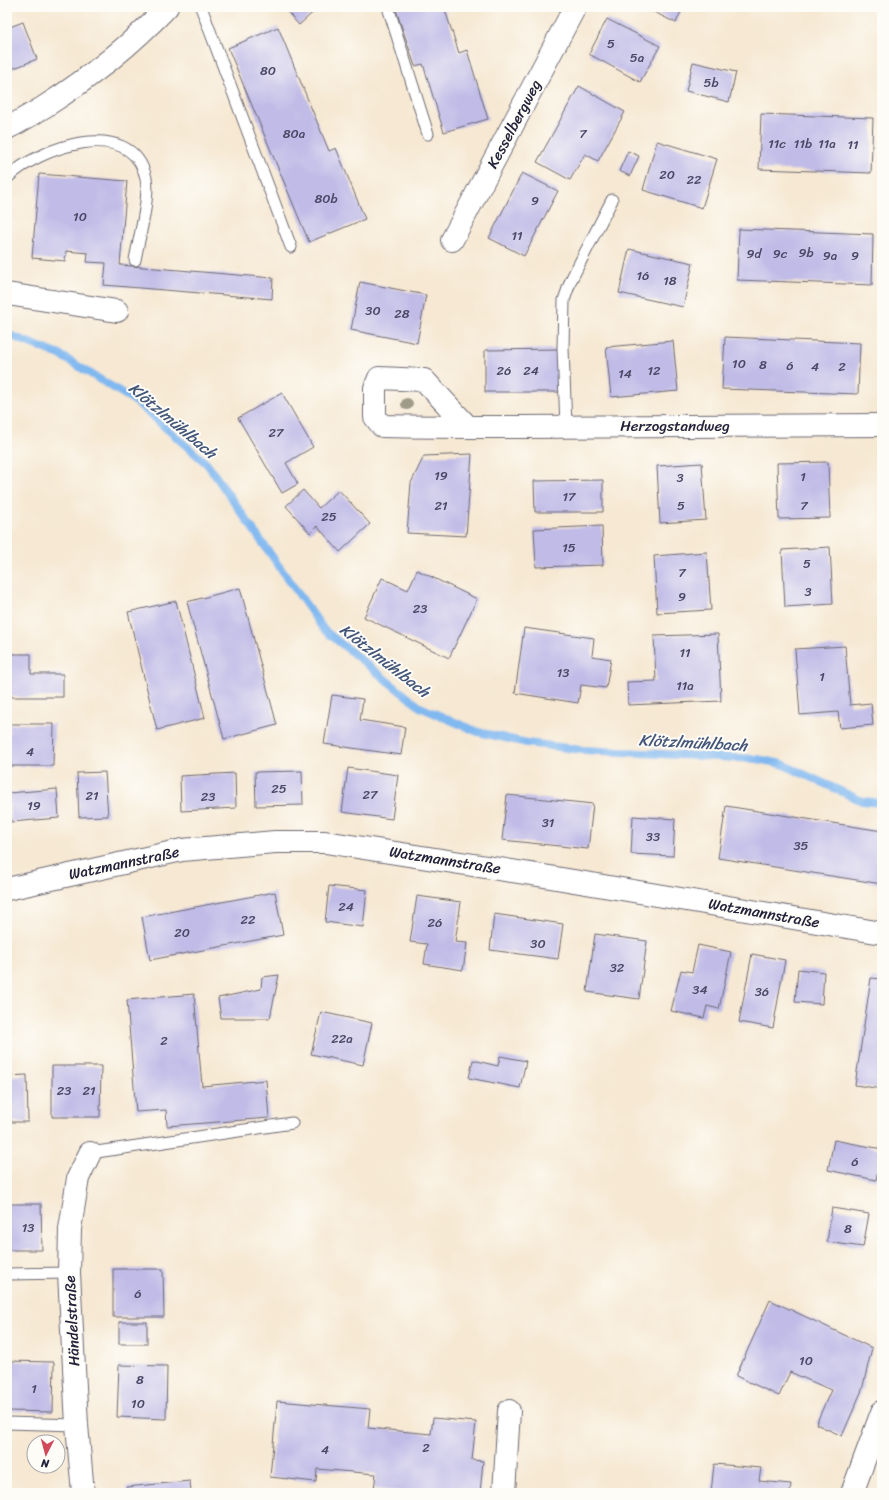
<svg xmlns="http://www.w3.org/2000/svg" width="889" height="1500" font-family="Sriracha,sans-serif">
	<rect width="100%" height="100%" fill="#fdfcf7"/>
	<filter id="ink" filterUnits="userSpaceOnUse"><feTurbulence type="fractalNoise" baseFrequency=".025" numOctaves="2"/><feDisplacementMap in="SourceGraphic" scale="8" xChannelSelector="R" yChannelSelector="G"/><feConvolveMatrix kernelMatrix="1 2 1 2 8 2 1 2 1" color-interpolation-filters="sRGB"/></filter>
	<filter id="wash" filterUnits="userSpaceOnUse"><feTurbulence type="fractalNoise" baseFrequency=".012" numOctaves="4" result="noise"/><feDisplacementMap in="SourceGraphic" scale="16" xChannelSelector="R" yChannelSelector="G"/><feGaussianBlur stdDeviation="0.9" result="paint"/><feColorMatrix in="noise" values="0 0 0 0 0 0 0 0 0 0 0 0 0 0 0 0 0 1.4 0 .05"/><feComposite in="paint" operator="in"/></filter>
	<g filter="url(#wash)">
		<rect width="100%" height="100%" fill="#f6e8d2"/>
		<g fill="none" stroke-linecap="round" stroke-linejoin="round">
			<path stroke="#80b8f0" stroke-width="8" d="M7,334L60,355L135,401L207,464L324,630L420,707L478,732L527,743L583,750L757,759L782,764L862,801L882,803"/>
		</g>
		<g id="blocks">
			<g fill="#c0bbe7">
				<path d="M283,7H319L299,25Z"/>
				<path d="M395,7H444L459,53L467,50L488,119L444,132L423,64L415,66Z"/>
				<path d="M644,7H683L676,23Z"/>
				<path d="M607,19L660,46L640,82L589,54Z"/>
				<path d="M23,22L37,59L7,71V28Z"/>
				<path d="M278,27L329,151L336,148L365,219L309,242L228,48Z"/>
				<path d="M693,62L736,72L729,102L686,91Z"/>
				<path d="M579,86L625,112L598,161L585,154L570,180L537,162Z"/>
				<path d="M761,114L873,118L871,173L759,169Z"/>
				<path d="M657,141L717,159L702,208L643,190Z"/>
				<path d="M628,151L639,156L630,176L619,171Z"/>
				<path d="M522,173L558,191L524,256L489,238Z"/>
				<path d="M39,174L127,181L120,265L273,278L272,299L104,285L106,263L87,262L88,253L66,251L65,261L32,258Z"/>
				<path d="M739,229L873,234L872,285L737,280Z"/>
				<path d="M629,249L693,263L683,307L619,293Z"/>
				<path d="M360,282L426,295L417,343L351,330Z"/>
				<path d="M725,337L860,343L858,394L722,389Z"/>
				<path d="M673,341L678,391L611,397L606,347Z"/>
				<path d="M562,349L563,392H485V350Z"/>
				<path d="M282,393L313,447L286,463L298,484L282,493L238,418Z"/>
				<path d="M472,454L466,536L407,533L411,483L424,456Z"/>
				<path d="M828,462L830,518L779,519L777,463Z"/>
				<path d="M702,463L706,520L660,523L657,466Z"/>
				<path d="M603,480V512H535L534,481Z"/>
				<path d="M303,490L319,508L339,490L370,524L340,552L317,526L310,533L286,506Z"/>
				<path d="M602,526L603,565L536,567L534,529Z"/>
				<path d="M830,547L833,604L785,607L782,550Z"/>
				<path d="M707,552L711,610L657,613L654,556Z"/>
				<path d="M417,570L477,599L449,658L364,617L382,578L408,590Z"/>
				<path d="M240,588L277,725L224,739L187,602Z"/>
				<path d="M176,601L205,718L157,730L128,612Z"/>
				<path d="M524,628L594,638L592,656L611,659L606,688L581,685L578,703L515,693Z"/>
				<path d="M718,634L721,701L628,705L627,682L656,681L654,636Z"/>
				<path d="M845,646L850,705L871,703L873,725L840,728L838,712L800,715L795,649Z"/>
				<path d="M7,654H31V674H63V697H9Z"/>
				<path d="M332,695L363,699L360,720L405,727L401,755L324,744Z"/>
				<path d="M10,724H54L53,766H7V737H9Z"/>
				<path d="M348,768L398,775L392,819L342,812Z"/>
				<path d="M302,771L303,805L256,806L255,772Z"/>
				<path d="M105,772L108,816L79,817L77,773Z"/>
				<path d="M235,773L236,808L181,811L180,776Z"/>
				<path d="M57,789L59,818L11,822L8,793Z"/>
				<path d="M507,795L593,804L588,849L502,840Z"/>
				<path d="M726,806L882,831V884L718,858Z"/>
				<path d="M633,816L675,819L673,856L631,854Z"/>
				<path d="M329,886L367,890L363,927L325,922Z"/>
				<path d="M275,892L283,935L150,960L142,917Z"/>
				<path d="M417,896L461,902L455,942L467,943L463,970L424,964L427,944L410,942Z"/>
				<path d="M494,914L563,924L558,959L490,950Z"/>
				<path d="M595,934L647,941L639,999L587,992Z"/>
				<path d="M698,945L731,952L719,1009L707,1006L704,1018L671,1011L681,970L692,972Z"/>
				<path d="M752,954L785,960L773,1028L739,1022Z"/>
				<path d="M798,969L824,972L822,1004L795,1002Z"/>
				<path d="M279,975L270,1018H221L218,998L261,989L262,977Z"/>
				<path d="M871,978L882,979V1089L855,1085Z"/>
				<path d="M194,994L202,1086L266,1080L269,1118L167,1126L166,1110L136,1112L127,1000Z"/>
				<path d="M321,1012L372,1023L363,1065L311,1054Z"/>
				<path d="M500,1056L526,1061L520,1088L469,1078L473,1060L498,1066Z"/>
				<path d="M52,1066H101L100,1117H52Z"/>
				<path d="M27,1075L28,1122H7V1076Z"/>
				<path d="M834,1140L882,1149L876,1180L828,1170Z"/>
				<path d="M7,1204H41L42,1250H7Z"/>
				<path d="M832,1208L869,1214L863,1247L827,1242Z"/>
				<path d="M113,1269H163L164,1317H113Z"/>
				<path d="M770,1300L872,1348L862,1390L842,1436L816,1424L831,1390L790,1372L779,1396L736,1376Z"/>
				<rect x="119" y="1322" width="28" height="22"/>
				<path d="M7,1361L54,1362L53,1412L7,1411Z"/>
				<path d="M119,1365L167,1366L166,1419L117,1417Z"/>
				<path d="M277,1401L370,1409L368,1428L431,1434L433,1418L476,1422L472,1460L483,1461L480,1493H416L374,1489L376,1474L317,1469L316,1482L270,1477Z"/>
				<path d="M714,1464L761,1468L759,1481L791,1484L790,1493H711Z"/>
				<path d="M190,1481L191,1493H127L126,1487Z"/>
				<path d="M14,1488L29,1493H12Z"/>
			</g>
		</g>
	</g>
	<g filter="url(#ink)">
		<use href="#blocks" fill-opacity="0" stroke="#6c6770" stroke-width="1"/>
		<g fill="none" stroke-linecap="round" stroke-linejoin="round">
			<g stroke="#6c6770" stroke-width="13">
				<g id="service">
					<path d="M201,7L291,247"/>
					<path d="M388,7L428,134"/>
					<path d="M7,178C38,148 131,114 146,178C150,198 139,238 135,260"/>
					<path d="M566,427L563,348L564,300L571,280L612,200"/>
					<path d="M90,1153L292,1123"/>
					<path d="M7,1274L69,1273"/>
					<path d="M7,1423L77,1425"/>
				</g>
			</g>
			<g stroke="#6c6770" stroke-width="24">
				<g id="minor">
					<path d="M452,240L575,7"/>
					<path d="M7,294L117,311"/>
					<path d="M468,427L424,380L379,378L375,388V417L382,426C428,427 474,427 520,427L882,425"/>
					<path d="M7,889L182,850L275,842H325L544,876L882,933"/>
					<path d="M83,1493L77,1425L69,1273L70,1229L78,1178L90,1153"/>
					<path d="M504,1493L509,1411"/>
				</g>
			</g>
			<g stroke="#6c6770" stroke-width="24">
				<g id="tertiary">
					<path d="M7,128C20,122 32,114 44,107C88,79 131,45 167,7"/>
					<path d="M852,1493L882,1412"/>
				</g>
			</g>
			<use href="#service" stroke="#fff" stroke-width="11"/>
			<use href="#minor" stroke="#fff" stroke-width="22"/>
			<use href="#tertiary" stroke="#fff" stroke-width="22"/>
		</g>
		<circle fill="#9e9c89" cx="407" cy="404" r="6"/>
	</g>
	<g text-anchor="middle" stroke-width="4" stroke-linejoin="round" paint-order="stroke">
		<g font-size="13" fill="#4a4866">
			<text x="611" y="48">5</text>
			<text x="637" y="62">5a</text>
			<text x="268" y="75">80</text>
			<text x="711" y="87">5b</text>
			<text x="294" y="138">80a</text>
			<text x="583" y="138">7</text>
			<text x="777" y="148">11c</text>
			<text x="803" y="148">11b</text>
			<text x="827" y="148">11a</text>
			<text x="853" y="149">11</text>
			<text x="667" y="179">20</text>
			<text x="694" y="184">22</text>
			<text x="326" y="203">80b</text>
			<text x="535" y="205">9</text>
			<text x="80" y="221">10</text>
			<text x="517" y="240">11</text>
			<text x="806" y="257">9b</text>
			<text x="754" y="258">9d</text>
			<text x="780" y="258">9c</text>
			<text x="830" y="260">9a</text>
			<text x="855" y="260">9</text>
			<text x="643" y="280">16</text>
			<text x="670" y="285">18</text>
			<text x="373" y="315">30</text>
			<text x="402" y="318">28</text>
			<text x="739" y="368">10</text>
			<text x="763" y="369">8</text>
			<text x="790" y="370">6</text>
			<text x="815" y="371">4</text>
			<text x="842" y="371">2</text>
			<text x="504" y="375">26</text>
			<text x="531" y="375">24</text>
			<text x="654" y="375">12</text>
			<text x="625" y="378">14</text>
			<text x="276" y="437">27</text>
			<text x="441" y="480">19</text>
			<text x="803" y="481">1</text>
			<text x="680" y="482">3</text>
			<text x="569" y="501">17</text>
			<text x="441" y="510">21</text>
			<text x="681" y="510">5</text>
			<text x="804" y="510">7</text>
			<text x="329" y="521">25</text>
			<text x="569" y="552">15</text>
			<text x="807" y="568">5</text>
			<text x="682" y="577">7</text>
			<text x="808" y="596">3</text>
			<text x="682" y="601">9</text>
			<text x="420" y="613">23</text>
			<text x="685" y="657">11</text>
			<text x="563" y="677">13</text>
			<text x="822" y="681">1</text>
			<text x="685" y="690">11a</text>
			<text x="30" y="756">4</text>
			<text x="279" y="793">25</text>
			<text x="370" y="799">27</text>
			<text x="92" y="800">21</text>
			<text x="208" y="801">23</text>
			<text x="34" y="810">19</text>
			<text x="548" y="827">31</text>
			<text x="653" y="841">33</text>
			<text x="801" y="850">35</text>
			<text x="346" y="911">24</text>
			<text x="248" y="924">22</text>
			<text x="435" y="927">26</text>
			<text x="182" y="937">20</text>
			<text x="538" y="948">30</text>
			<text x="617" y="972">32</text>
			<text x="700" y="994">34</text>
			<text x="762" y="996">36</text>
			<text x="342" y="1043">22a</text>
			<text x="164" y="1045">2</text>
			<text x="64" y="1095">23</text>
			<text x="89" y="1095">21</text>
			<text x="855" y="1166">6</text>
			<text x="28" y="1232">13</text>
			<text x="848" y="1233">8</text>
			<text x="138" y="1298">6</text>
			<text x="806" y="1365">10</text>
			<text x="140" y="1384">8</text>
			<text x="34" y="1393">1</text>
			<text x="138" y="1408">10</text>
			<text x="426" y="1452">2</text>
			<text x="325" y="1454">4</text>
		</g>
		<g font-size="15" fill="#22223b" stroke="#fdfcf7">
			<text transform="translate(514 124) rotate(-62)" y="5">Kesselbergweg</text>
			<text x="675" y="431">Herzogstandweg</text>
			<text transform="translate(445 860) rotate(9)" y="5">Watzmannstraße</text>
			<text transform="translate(124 863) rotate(-12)" y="5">Watzmannstraße</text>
			<text transform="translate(764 913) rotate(10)" y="5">Watzmannstraße</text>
			<text transform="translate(72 1321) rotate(-93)" y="5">Händelstraße</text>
		</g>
		<g font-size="16" font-style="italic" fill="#43567a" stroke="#fdfcf7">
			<text transform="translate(173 420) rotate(40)" y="6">Klötzlmühlbach</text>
			<text transform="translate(385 660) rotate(38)" y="6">Klötzlmühlbach</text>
			<text transform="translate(693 742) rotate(3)" y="6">Klötzlmühlbach</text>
		</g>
	</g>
	<rect width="889" height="1500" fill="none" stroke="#fdfcf7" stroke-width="24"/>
	<g transform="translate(46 1454) rotate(186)"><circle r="19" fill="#fdfcf7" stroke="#a5a5ac"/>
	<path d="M0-3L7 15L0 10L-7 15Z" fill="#d1495b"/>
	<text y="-6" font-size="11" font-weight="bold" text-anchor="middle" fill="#22223b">N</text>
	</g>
</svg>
